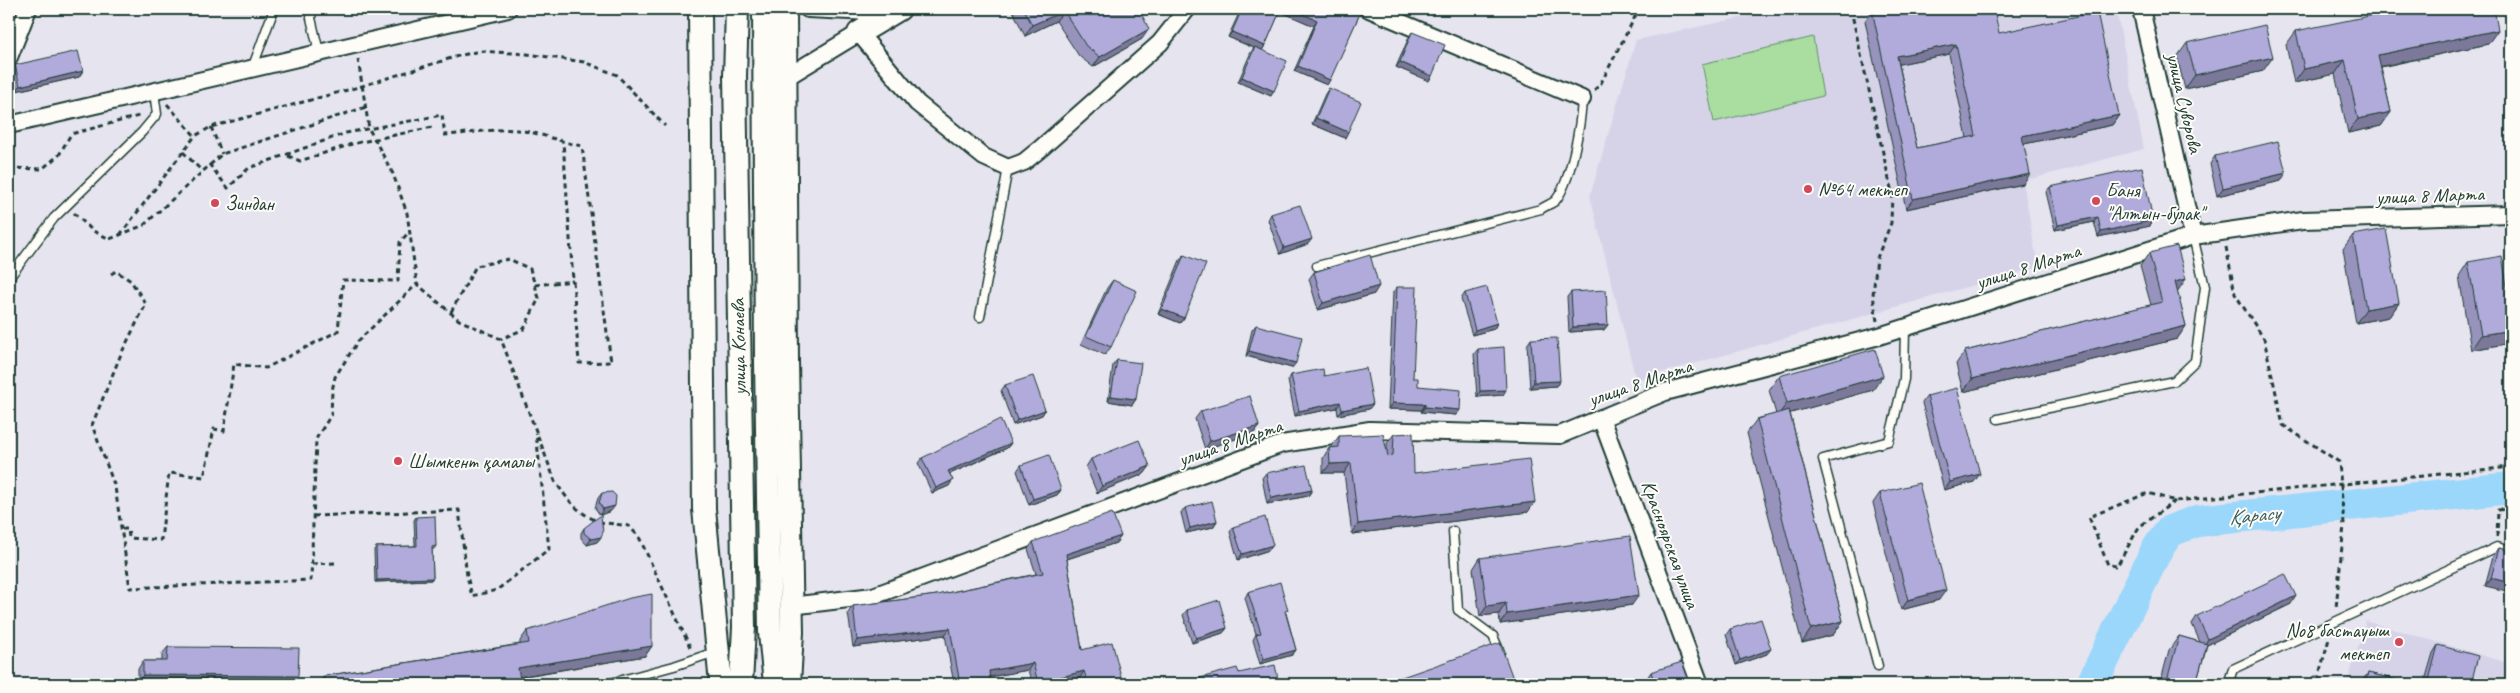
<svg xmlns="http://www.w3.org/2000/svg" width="2520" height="693" font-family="Caveat,sans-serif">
	<rect width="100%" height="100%" fill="#e6e4ef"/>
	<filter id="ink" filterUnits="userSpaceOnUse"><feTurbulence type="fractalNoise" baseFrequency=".02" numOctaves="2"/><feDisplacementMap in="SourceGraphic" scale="10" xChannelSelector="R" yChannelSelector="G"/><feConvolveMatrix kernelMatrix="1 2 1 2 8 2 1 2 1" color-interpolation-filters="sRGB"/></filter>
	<g filter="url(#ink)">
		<g fill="#d6d3e9">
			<path d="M1782,9H2116L2144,149L2023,181L2038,267L1636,380L1590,196L1636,40Z"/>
			<path d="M2366,621L2511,664V684H2347Z"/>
		</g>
		<path fill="#a9dea0" stroke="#648e6a" d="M1813,37L1823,96L1714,122L1702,64Z"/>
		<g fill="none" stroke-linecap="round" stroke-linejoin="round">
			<path stroke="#9ad7fb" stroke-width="32" d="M2092,684L2157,549L2170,531L2197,521L2511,488"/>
			<g stroke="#1f3d34" stroke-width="11">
				<g id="service">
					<path d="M312,9L311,18L319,52"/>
					<path d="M252,69L274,9"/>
					<path d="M1317,266L1541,209C1545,206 1551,204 1555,201C1571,183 1581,123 1582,99"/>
					<path d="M9,278L54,218L142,132L157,114L154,92"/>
					<path d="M980,317L1008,168"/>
					<path d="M1998,419L2174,381L2195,361L2205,287L2193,236"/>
					<path d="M1453,531L1458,610L1493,636L1500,652"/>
					<path d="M1878,666L1823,459L1889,441L1904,379L1905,328"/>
					<path d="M607,684L674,666L715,652"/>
					<path d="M2228,684L2233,669L2497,547L2511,551"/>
					<path d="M2315,684L2316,681"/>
				</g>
			</g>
			<g stroke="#1f3d34" stroke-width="20">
				<g id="minor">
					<path d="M808,9L892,13"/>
					<path d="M1369,9L1582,99"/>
					<path d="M2141,9L2193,236"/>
					<path d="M9,57L28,9"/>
					<path d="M785,78L859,33L917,103L984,157L1008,168L1024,162L1040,149L1160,43L1187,9"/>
					<path d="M9,125L508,9"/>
					<path d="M1601,418L1700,684"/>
					<path d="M791,606L873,596L1282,444L1370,430L1560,435L1665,392L1879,336L2193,236L2303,220L2511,214"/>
				</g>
			</g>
			<g stroke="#1f3d34" stroke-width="26">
				<g id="secondary">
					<path d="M700,9L704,509L721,684"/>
					<path d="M737,9L735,76L744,627L741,684"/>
					<path d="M764,9L766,362L770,633L775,684"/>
					<path d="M785,9L787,362L792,632L789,684"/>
					<path d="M859,33L899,9"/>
				</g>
			</g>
			<g stroke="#1f3d34" stroke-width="3" stroke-dasharray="5 4" stroke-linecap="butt">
				<path d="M1853,9V19L1892,193L1891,223L1877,258L1873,295L1877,321"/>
				<path d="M358,59L369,129L393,174L407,213L417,284"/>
				<path d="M1594,90L1600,85L1639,9"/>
				<path d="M167,104L195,136"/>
				<path d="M211,127L222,154"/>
				<path d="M183,152L201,170"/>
				<path d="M288,156L300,161L352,144L433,127"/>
				<path d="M209,164L228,188L249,168L346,133L442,115L445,135C468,134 494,128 517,130C538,132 560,142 582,146L611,362L579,363L563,142"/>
				<path d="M9,168L42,169L59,155L71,134L139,116"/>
				<path d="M74,213L93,231L110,239L144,225L222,154L366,107"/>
				<path d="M120,235L195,136L211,127L362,86L458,56L480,51L527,54L584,62L617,75L665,126"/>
				<path d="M2226,247L2235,294L2264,339L2283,425L2339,462L2344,525L2336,608"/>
				<path d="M111,274L116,271L131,281L146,304L121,354L92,425L115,487L130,588L311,580L316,439L331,415L332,391L335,377L358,341L417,284L459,320L501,339L555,481C567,499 576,511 595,520"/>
				<path d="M535,285L573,281"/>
				<path d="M451,312L476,266L509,259L530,269L539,298L524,329L501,339"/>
				<path d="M2175,501L2139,527L2117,566L2108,565L2089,517L2148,493L2175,501L2511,467"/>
				<path d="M313,516L459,510L467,576L472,596L497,590L549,549L536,433"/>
				<path d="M599,522L629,526L639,537L691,649"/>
				<path d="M122,529H128L129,538L161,540L169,473L204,477L214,429L224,431L234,364L266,368L338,331L343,280L398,281L400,242L410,231"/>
				<path d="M2497,537L2498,510L2511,509"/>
				<path d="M312,564L336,563"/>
				<path d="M2320,671L2329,639"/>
			</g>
			<use href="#service" stroke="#fdfcf7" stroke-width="8"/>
			<use href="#minor" stroke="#fdfcf7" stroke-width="16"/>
			<use href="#secondary" stroke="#fdfcf7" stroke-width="22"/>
		</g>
		<g fill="#9893bd" stroke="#1f3d34" fill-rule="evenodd">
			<path d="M1012,9H1139L1142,39L1093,67L1079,56L1056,21L1025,36Z"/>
			<path d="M1241,9H1362L1327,85L1294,71L1314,26L1280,11L1265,46L1262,50L1271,96L1238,82L1251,52L1254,48L1228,37Z"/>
			<path d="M1872,10L1999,33L2119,115L2112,125L2024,144L2023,184L1906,209L1865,21ZM1949,54L1967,138L1917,148L1899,64Z"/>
			<path d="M2296,31L2488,44L2381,67L2391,112L2381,126L2348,133L2335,74L2294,83L2286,45Z"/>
			<path d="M1412,32L1429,81L1396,67L1409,37Z"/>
			<path d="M2187,43L2263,71L2185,89L2177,57Z"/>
			<path d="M15,65L79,77L16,91L12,71Z"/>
			<path d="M1329,88L1345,138L1312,124L1325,94Z"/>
			<path d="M2215,156L2281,181L2217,196L2210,164Z"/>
			<path d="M2050,187L2153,220L2150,226L2098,237L2094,222L2055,230L2046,192Z"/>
			<path d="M1271,214L1308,244L1280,254L1268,220Z"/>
			<path d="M2353,235L2399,303L2389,317L2356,323L2343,249Z"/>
			<path d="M2149,253L2177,291L2186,326L2177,339L1963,392L1956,364L1965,351L2151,305L2140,266Z"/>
			<path d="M1184,255V318L1180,323L1158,314L1180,260Z"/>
			<path d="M2468,262L2505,344L2471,350L2459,276Z"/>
			<path d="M1314,272L1374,294L1318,310L1309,279Z"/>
			<path d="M1113,280L1111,347L1105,355L1081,344L1107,288Z"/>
			<path d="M1397,287L1413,378L1418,386L1460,410L1456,415L1421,412L1422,410L1388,409L1393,292Z"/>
			<path d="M1571,292L1604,330L1569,332L1567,297Z"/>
			<path d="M1465,293L1497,323L1494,329L1472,335L1461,299Z"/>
			<path d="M1256,325L1292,368L1246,356L1252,330Z"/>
			<path d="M1531,339L1560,381L1556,386L1530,388L1527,345Z"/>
			<path d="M1478,349L1503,395L1477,397L1474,354Z"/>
			<path d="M1117,360L1136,399L1132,405L1108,401L1113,365Z"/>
			<path d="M1291,375L1324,376L1369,409L1338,415L1337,408L1295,416L1288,381Z"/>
			<path d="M1779,376L1873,390L1790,413L1843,621L1833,635L1802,643L1747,433L1757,419L1776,414L1769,390Z"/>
			<path d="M1005,385L1045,410L1042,415L1013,425L1001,391Z"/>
			<path d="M1927,396L1974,482L1944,490L1922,403Z"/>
			<path d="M1201,411L1259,426L1254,433L1205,449L1195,419Z"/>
			<path d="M1394,434L1414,473L1528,512L1352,534L1344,473H1323V458L1329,448H1332V446L1339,436L1387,451V443Z"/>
			<path d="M1011,443L1007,448L950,474L949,486L932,493L918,463L922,458Z"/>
			<path d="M1091,459L1150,466L1144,474L1097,493L1086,467Z"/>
			<path d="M1021,465L1061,490L1057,495L1029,505L1017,471Z"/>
			<path d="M1266,473L1312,490L1308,496L1267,504L1262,478Z"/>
			<path d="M602,493L611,511L600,515L595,508L598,498Z"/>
			<path d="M1880,493L1939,600L1901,610L1873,503Z"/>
			<path d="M1185,508L1217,521L1213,527L1186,533L1181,513Z"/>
			<path d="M416,517L436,546L434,549H432L433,578L431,580L375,582L374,550L376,547L415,546L414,520Z"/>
			<path d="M1233,527L1273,545L1269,550L1238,560L1230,532Z"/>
			<path d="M584,528L601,537L597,542L587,545L581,538V533Z"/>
			<path d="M1121,536L1116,543L1067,559L1082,650L1123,684H1081L1080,678L1055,684H1032L1028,670L990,677L987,684H954L945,635L853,647L848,613L853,606L937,595L1036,574L1028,549L1033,542Z"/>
			<path d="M2499,548L2511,551L2485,586L2493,556Z"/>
			<path d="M1480,558L1632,605L1500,624L1499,614L1480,616L1473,569Z"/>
			<path d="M1248,592L1286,613L1296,650L1292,655L1260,664L1253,640L1256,634L1245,598Z"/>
			<path d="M2291,604L2207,645L2196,684H2160L2169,650L2179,636L2200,642L2192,624L2197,616Z"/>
			<path d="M1187,610L1227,628L1223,633L1192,643L1183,615Z"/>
			<path d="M1730,629L1767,654L1736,665L1726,635Z"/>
			<path d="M527,631L652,646L645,656L520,677V679L517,684H318L324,676L520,644V641Z"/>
			<path d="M2438,645L2471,684H2424L2433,653Z"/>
			<path d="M168,647L293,684L138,683V669L143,661H162V654Z"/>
			<path d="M1651,672L1690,684H1650L1647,678Z"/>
			<path d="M1239,673L1279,684H1197V683L1200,678Z"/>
			<path d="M2368,673L2414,684H2362V681Z"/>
		</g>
		<g fill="#7c789a" stroke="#1f3d34">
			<path d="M1280,9H1291L1317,20L1314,26L1279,11Z"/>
			<path d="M1064,11L1056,21L1025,36L1032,25Z"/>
			<path d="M1149,29L1142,39L1093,67L1100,57Z"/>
			<path d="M2498,30L2488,44L2369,69L2378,55Z"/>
			<path d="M1232,32L1265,46L1261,51L1228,37Z"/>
			<path d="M1956,44L1949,54L1890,66L1897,56Z"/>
			<path d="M2273,57L2263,71L2185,89L2195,75Z"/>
			<path d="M2345,60L2335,74L2294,83L2304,69Z"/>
			<path d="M1400,62L1432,76L1429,81L1396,67Z"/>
			<path d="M1298,66L1330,80L1327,85L1294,71Z"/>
			<path d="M83,71L79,77L16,91L20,86Z"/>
			<path d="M1242,77L1274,91L1271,96L1238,82Z"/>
			<path d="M2391,112L2381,126L2348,133L2358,119Z"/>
			<path d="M2119,115L2112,125L2015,146L2022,136Z"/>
			<path d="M1316,118L1348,132L1345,138L1312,124Z"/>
			<path d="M2286,173L2281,181L2217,196L2223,188Z"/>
			<path d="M2030,174L2023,184L1906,209L1913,199Z"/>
			<path d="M2098,217L2094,222L2055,230L2058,225Z"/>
			<path d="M2153,220L2150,226L2098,237L2101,232Z"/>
			<path d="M1312,239L1308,244L1280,254L1284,248Z"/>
			<path d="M2186,279L2177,292L2175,282Z"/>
			<path d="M1379,286L1374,294L1318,310L1323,303Z"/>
			<path d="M2399,303L2389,317L2356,323L2366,309Z"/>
			<path d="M1162,309L1184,318L1180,323L1158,314Z"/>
			<path d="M1497,323L1494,329L1472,335L1475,330Z"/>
			<path d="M1608,325L1604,330L1569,332L1573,327Z"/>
			<path d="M2186,326L2177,339L1963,392L1972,379Z"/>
			<path d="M2511,330V335L2505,344L2471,350L2481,335Z"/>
			<path d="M1249,351L1296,363L1292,368L1246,356Z"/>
			<path d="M1883,376L1873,390L1777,417L1787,403Z"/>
			<path d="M1560,381L1556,386L1530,388L1534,382Z"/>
			<path d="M1506,390L1503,395L1477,397L1480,391Z"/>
			<path d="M1111,396L1136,399L1132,405L1108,401Z"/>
			<path d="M1340,402L1337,408L1295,416L1299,411Z"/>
			<path d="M1392,403L1425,404L1422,410L1388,409Z"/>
			<path d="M1373,404L1369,409L1338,415L1342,410Z"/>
			<path d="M1425,407L1460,410L1456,415L1421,412Z"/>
			<path d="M1045,410L1042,415L1013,425L1017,420Z"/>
			<path d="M1259,426L1254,433L1205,449L1210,441Z"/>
			<path d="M1011,443L1007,448L945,476L948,471Z"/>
			<path d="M1351,463L1344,473H1323L1330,464Z"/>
			<path d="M1150,466L1144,474L1097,493L1102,486Z"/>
			<path d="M1980,474L1974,482L1944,490L1950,482Z"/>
			<path d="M953,480L949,486L932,493L936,488Z"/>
			<path d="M1061,490L1057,495L1029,505L1033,499Z"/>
			<path d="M1312,490L1308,496L1267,504L1271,498Z"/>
			<path d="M1535,502L1528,512L1352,534L1358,524Z"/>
			<path d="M615,506L611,511L600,515L603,509Z"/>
			<path d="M1217,521L1213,527L1186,533L1190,528Z"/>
			<path d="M1121,536L1116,543L1061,561L1066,554Z"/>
			<path d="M601,537L597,542L587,545L591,539Z"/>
			<path d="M1273,545L1269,550L1238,560L1242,554Z"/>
			<path d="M433,578L431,580L375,582L377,580Z"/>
			<path d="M2491,578L2511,583V592L2485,586Z"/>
			<path d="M1946,590L1939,600L1901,610L1908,600Z"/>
			<path d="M1639,595L1632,605L1500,624L1507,614Z"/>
			<path d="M2296,596L2291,604L2203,647L2208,639Z"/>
			<path d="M1506,603L1499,614L1480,616L1487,606Z"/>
			<path d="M1843,621L1833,635L1802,643L1811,629Z"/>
			<path d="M950,628L945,635L853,647L857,640Z"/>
			<path d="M1227,628L1223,633L1192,643L1196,638Z"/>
			<path d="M652,646L645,656L511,678L518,668Z"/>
			<path d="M1771,649L1767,654L1736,665L1740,660Z"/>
			<path d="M1296,650L1292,655L1260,664L1264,659Z"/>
			<path d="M1033,663L1028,670L984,678L989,671Z"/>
			<path d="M1084,671L1080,678L1055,684H1038V683Z"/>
			<path d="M143,675L298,676L293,684L138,683Z"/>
			<path d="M520,679L517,684H490Z"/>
			<path d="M990,680L987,684H966Z"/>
		</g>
		<g fill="#b1abdc" stroke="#1f3d34" fill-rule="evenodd">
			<path d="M1024,9H1139L1149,29L1100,57L1086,46L1064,11L1032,25Z"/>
			<path d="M1242,9H1281L1265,46L1232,32Z"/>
			<path d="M1291,9H1362L1330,80L1298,66L1317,20Z"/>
			<path d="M1880,9H1994L1999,33L2097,12L2119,115L2022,136L2030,174L1913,199L1872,10ZM1956,44L1976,136L1917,148L1897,56Z"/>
			<path d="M2403,9H2494L2498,30L2378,55L2391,112L2358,119L2345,60L2304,69L2296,31Z"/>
			<path d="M2265,25L2273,57L2195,75L2187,43Z"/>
			<path d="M1412,32L1445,45L1432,76L1400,62Z"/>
			<path d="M1255,47L1287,61L1274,91L1242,77Z"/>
			<path d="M78,51L83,71L20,86L15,65Z"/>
			<path d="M1329,88L1361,102L1348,132L1316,118Z"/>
			<path d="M2278,141L2286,173L2223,188L2215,156Z"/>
			<path d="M2142,167L2153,220L2101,232L2098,217L2058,225L2050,187Z"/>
			<path d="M1300,205L1312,239L1284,248L1271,214Z"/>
			<path d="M2386,229L2399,303L2366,309L2353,235Z"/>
			<path d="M2177,246L2186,279L2175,282L2186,326L1972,379L1965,351L2162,302L2149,253Z"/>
			<path d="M1184,255L1206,264L1184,318L1162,309Z"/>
			<path d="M1370,255L1379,286L1323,303L1314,272Z"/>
			<path d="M2502,256L2511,310V330L2481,335L2468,262Z"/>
			<path d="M1113,280L1137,291L1111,347L1086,336Z"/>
			<path d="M1397,287H1417L1413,378H1418V386L1461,390L1460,410L1425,407V404L1392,403Z"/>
			<path d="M1487,287L1497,323L1475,330L1465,293Z"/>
			<path d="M1606,290L1608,325L1573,327L1571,292Z"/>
			<path d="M1256,325L1302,337L1296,363L1249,351Z"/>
			<path d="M1557,338L1560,381L1534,382L1531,339Z"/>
			<path d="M1504,347L1506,390L1480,391L1478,349Z"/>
			<path d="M1875,349L1883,376L1787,403L1779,376Z"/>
			<path d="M1117,360L1141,363L1136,399L1111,396Z"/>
			<path d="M1366,368L1373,404L1342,410L1340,402L1299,411L1291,375L1323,369L1324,376Z"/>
			<path d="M1033,376L1045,410L1017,420L1005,385Z"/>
			<path d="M1957,388L1980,474L1950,482L1927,396Z"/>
			<path d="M1250,396L1259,426L1210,441L1201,411Z"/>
			<path d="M1789,410L1843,621L1811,629L1757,419Z"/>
			<path d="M1000,419L1011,443L948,471L953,480L936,488L922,458Z"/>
			<path d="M1413,433L1414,473L1529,459L1535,502L1358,524L1351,463L1330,464L1329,448L1339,447V436L1383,434L1388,456L1393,455L1394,434Z"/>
			<path d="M1139,440L1150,466L1102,486L1091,459Z"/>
			<path d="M1049,455L1061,490L1033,499L1021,465Z"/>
			<path d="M1306,465L1312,490L1271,498L1266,473Z"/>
			<path d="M1919,483L1946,590L1908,600L1880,493Z"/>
			<path d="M612,492L616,496L615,506L603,509L599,503L602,493Z"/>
			<path d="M1212,501L1217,521L1190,528L1185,508Z"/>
			<path d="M1112,513L1121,536L1066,554L1082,650L1112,642L1123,684H1088L1084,671L1038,683L1033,663L989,671L990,680L966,684H960L950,628L857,640L853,606L937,595L1043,573L1033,542Z"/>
			<path d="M601,515L603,532L601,537L591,539L584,533V528Z"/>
			<path d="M435,516L436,546L432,547L433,578L377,580L376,547L417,546L416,517Z"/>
			<path d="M1265,517L1273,545L1242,554L1233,527Z"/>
			<path d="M1630,536L1639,595L1507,614L1506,603L1487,606L1480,558Z"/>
			<path d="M2499,548L2511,551V583L2491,578Z"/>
			<path d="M2285,574L2296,596L2208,639L2197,616Z"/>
			<path d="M1280,582L1288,610L1285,611L1296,650L1264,659L1256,634L1261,633L1248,592Z"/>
			<path d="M652,594V646L518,668L520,679L490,684H325L324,676L529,643L527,631L630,598Z"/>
			<path d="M1219,600L1227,628L1196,638L1187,610Z"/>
			<path d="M1761,619L1771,649L1740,660L1730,629Z"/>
			<path d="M2179,636L2207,644L2196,684H2166Z"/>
			<path d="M1500,643L1515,684H1382Z"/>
			<path d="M2438,645L2478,656L2471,684H2428Z"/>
			<path d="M168,647L299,648L298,676L143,675V661H167Z"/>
			<path d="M1682,662L1690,684H1655L1651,672Z"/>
			<path d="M1275,665L1279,684H1202L1200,678L1237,668L1239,673Z"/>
			<path d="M2368,673L2414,684H2365Z"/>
			<path d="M73,676L85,684H67Z"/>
		</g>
	</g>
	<g fill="#d1495b" stroke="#fdfcf7" stroke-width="2">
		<circle cx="1808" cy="189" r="5"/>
		<circle cx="2096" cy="201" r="5"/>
		<circle cx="215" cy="203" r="5"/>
		<circle cx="398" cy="461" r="5"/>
		<circle cx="2399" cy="642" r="5"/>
	</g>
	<g text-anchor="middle" stroke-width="4" stroke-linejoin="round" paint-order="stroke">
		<g font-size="20" fill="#1f3d34" stroke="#fdfcf7">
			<text transform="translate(2185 103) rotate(77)" y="7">улица Суворова</text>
			<text transform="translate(2430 195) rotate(-2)" y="7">улица 8 Марта</text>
			<text transform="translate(2028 266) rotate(-18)" y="7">улица 8 Марта</text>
			<text transform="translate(738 347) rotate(-91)" y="7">улица Конаева</text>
			<text transform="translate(1640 382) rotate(-19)" y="7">улица 8 Марта</text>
			<text transform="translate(1230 442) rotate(-19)" y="7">улица 8 Марта</text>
			<text transform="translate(1671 544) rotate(70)" y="7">Красноярская улица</text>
		</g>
		<g font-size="20" fill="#1f3d34" stroke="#fdfcf7" text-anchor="start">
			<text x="1818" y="196">№64 мектеп</text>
			<text x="2106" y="197">Баня<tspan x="2106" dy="23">"Алтын-булак"</tspan></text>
			<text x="225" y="210">Зиндан</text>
			<text x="408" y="468">Шымкент қамалы</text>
			<text x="2389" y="637" text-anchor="end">No8 бастауыш<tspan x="2389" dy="23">мектеп</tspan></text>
		</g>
		<g font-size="21" font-style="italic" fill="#385c5c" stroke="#fdfcf7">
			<text transform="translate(2254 515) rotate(-6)" y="7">Қарасу</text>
		</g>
	</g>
	<rect width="2520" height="693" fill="none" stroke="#fdfcf7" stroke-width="30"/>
	<rect x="15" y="15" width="2490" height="663" fill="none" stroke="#1f3d34" stroke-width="2" filter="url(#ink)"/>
</svg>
